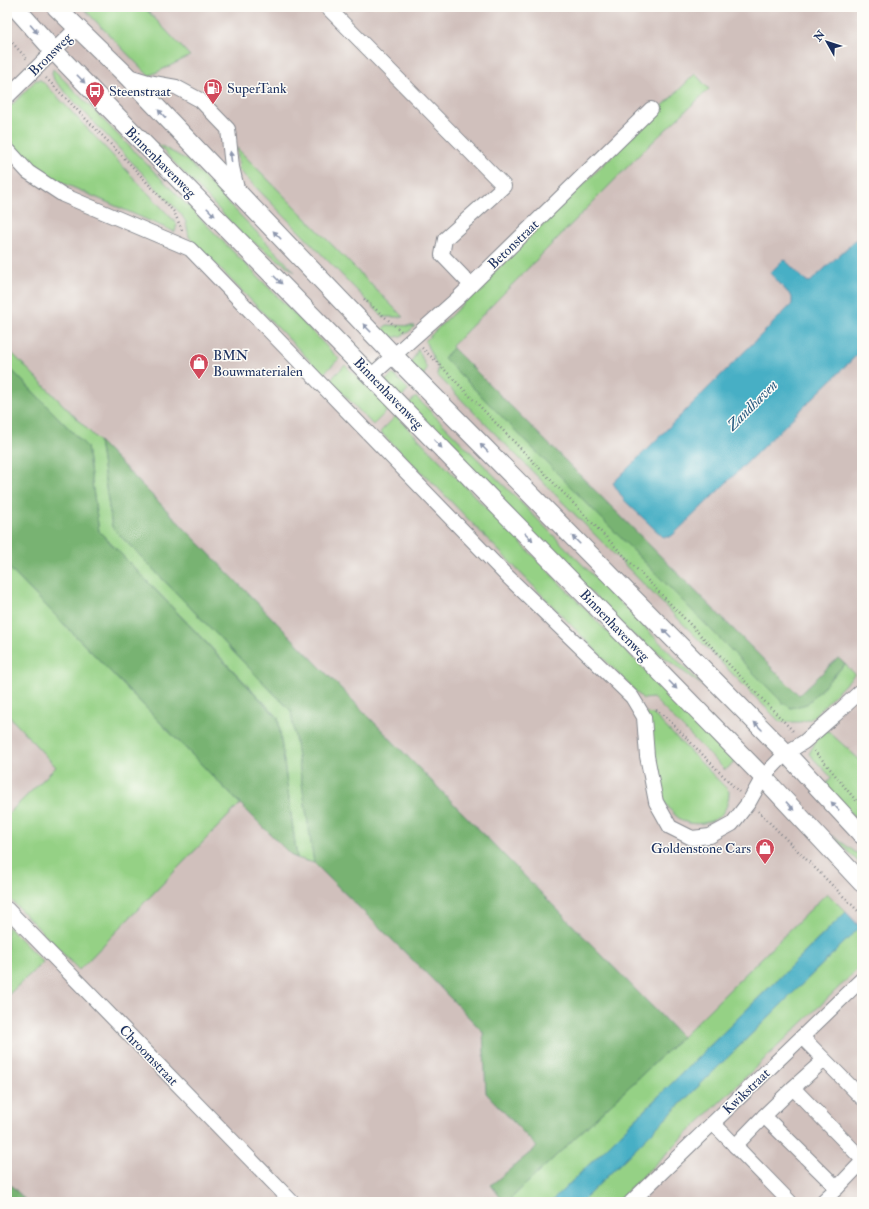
<svg xmlns="http://www.w3.org/2000/svg" width="869" height="1209" font-family="'IM FELL Double Pica',serif">
	<rect width="100%" height="100%" fill="#fdfcf7"/>
	<filter id="ink" filterUnits="userSpaceOnUse"><feTurbulence type="fractalNoise" baseFrequency=".025" numOctaves="2"/><feDisplacementMap in="SourceGraphic" scale="8" xChannelSelector="R" yChannelSelector="G"/><feConvolveMatrix kernelMatrix="1 2 1 2 8 2 1 2 1" color-interpolation-filters="sRGB"/></filter>
	<filter id="wash" filterUnits="userSpaceOnUse"><feTurbulence type="fractalNoise" baseFrequency=".012" numOctaves="4" result="noise"/><feDisplacementMap in="SourceGraphic" scale="16" xChannelSelector="R" yChannelSelector="G"/><feGaussianBlur stdDeviation="0.9" result="paint"/><feColorMatrix in="noise" values="0 0 0 0 0 0 0 0 0 0 0 0 0 0 0 0 0 1.4 0 .05"/><feComposite in="paint" operator="in"/></filter>
	<g filter="url(#wash)">
		<rect width="100%" height="100%" fill="#ebdebb"/>
		<path fill="#d0c0bc" d="M7,7H862V234L613,483L862,337V1202H16L7,1192Z"/>
		<g fill="#95d185" stroke="#588072">
			<path d="M82,7H144L190,56L149,76Z"/>
			<path d="M53,69L339,359L323,374L189,237L186,222L181,214L54,80L52,73Z"/>
			<path d="M695,74L709,89L643,151L452,346L453,348L444,358L687,604L807,704L845,664L855,674L811,719L800,722H780L437,375L438,368L425,341Z"/>
			<path d="M36,80H41L52,91L177,224L175,232L54,179L31,163L8,141L7,110Z"/>
			<path d="M156,143L187,160L295,272L241,233Z"/>
			<path d="M237,148L403,317H383L239,170Z"/>
			<path d="M387,325L415,326C405,337 391,342 380,331Z"/>
			<path d="M7,348L99,441L112,527L291,711L314,863L297,858L278,717L99,531L87,447L7,365Z"/>
			<path d="M418,349L427,369L423,376L411,363Z"/>
			<path d="M345,365L389,409L373,425L330,380Z"/>
			<path d="M393,374L409,390L400,398L384,382Z"/>
			<path d="M416,397L703,686L631,633L407,405Z"/>
			<path d="M396,416L735,762L725,770L653,698L643,699L436,486L380,432Z"/>
			<path d="M7,566L240,804L79,970L7,896V815L56,767L7,714Z"/>
			<path d="M646,713L653,714L729,791C729,799 727,809 721,815C712,824 690,827 680,819C673,814 668,807 663,800Z"/>
			<path d="M827,730L862,762V825L825,787L831,777L809,754L817,739Z"/>
			<path d="M833,836L862,857V866Z"/>
			<path d="M827,893L846,912L551,1202H507L682,1037Z"/>
			<path d="M7,926L43,962L7,996Z"/>
			<path d="M860,927L862,929V965L616,1202H581Z"/>
		</g>
		<g fill="#78b372" stroke="#4a7168">
			<path d="M453,348L799,695L838,658L845,664L807,704L791,708L783,703L444,358Z"/>
			<path d="M7,365L87,447L99,531L278,718L297,858L292,856L258,822L7,566Z"/>
			<path d="M99,441L682,1037L507,1202H504L491,1185L537,1147L486,1093L483,1032L433,980L314,863L291,711L112,527Z"/>
			<path d="M7,1181L27,1202H7Z"/>
		</g>
		<g fill="#46afc5" stroke="#306f92">
			<path d="M862,234V350L673,535L669,537H663L624,500L613,483L792,304V297L770,273L784,259L806,281L810,282Z"/>
			<path d="M846,912L860,927L581,1202H551Z"/>
		</g>
	</g>
	<g filter="url(#ink)">
		<g fill="none" stroke-linecap="round" stroke-linejoin="round">
			<g stroke="#83868c" stroke-width="16">
				<g id="minor">
					<path d="M327,7L504,186L445,239L442,255L471,285"/>
					<path d="M125,75L148,82L176,87L200,100L228,129L232,167L238,193"/>
					<path d="M7,97L77,28"/>
					<path d="M7,149L28,172L63,195L190,249L505,574L632,697L644,717L647,756L656,802L670,827L692,838L710,836L732,824L749,802L763,777L786,753L804,742L835,715L862,690"/>
					<path d="M372,375L457,299L651,109"/>
					<path d="M7,909L292,1202"/>
					<path d="M802,1037L862,1098"/>
					<path d="M793,1088L824,1060"/>
					<path d="M713,1123L790,1202"/>
					<path d="M735,1146L764,1116"/>
					<path d="M837,1188L862,1162"/>
					<path d="M631,1202L862,979"/>
					<path d="M822,1202L837,1188L764,1116L793,1088L862,1159"/>
				</g>
			</g>
			<g stroke="#83868c" stroke-width="20">
				<g id="major">
					<path d="M15,7L54,51L110,109L763,777L862,883"/>
					<path d="M56,7L125,74L394,356L786,753L862,835"/>
				</g>
			</g>
			<g stroke="#83868c" stroke-width="2.5" stroke-dasharray="1 3" stroke-linecap="butt">
				<path d="M7,37L27,59"/>
				<path d="M46,78L129,163L174,212L182,230"/>
				<path d="M364,299L401,331"/>
				<path d="M422,348L439,364L794,732"/>
				<path d="M656,710L667,718L739,792"/>
				<path d="M814,751C831,768 845,789 862,807"/>
				<path d="M758,811L862,915"/>
			</g>
			<use href="#minor" stroke="#fff" stroke-width="14"/>
			<use href="#major" stroke="#fff" stroke-width="18"/>
		</g>
		<defs><path id="oneway-solid" d="M-6-.8H1V-3.2L6.5 0L1 3.2V.8H-6Z"/></defs>
		<g fill="#8d97ae">
			<use href="#oneway-solid" transform="translate(34 29) rotate(49)"/>
			<use href="#oneway-solid" transform="translate(81 79) rotate(46)"/>
			<use href="#oneway-solid" transform="translate(162 114) rotate(-133)"/>
			<use href="#oneway-solid" transform="translate(231 157) rotate(-97)"/>
			<use href="#oneway-solid" transform="translate(211 212) rotate(45)"/>
			<use href="#oneway-solid" transform="translate(277 235) rotate(-134)"/>
			<use href="#oneway-solid" transform="translate(278 280) rotate(45)"/>
			<use href="#oneway-solid" transform="translate(367 328) rotate(-134)"/>
			<use href="#oneway-solid" transform="translate(438 444) rotate(46)"/>
			<use href="#oneway-solid" transform="translate(484 448) rotate(-135)"/>
			<use href="#oneway-solid" transform="translate(529 537) rotate(46)"/>
			<use href="#oneway-solid" transform="translate(576 540) rotate(-135)"/>
			<use href="#oneway-solid" transform="translate(667 633) rotate(-135)"/>
			<use href="#oneway-solid" transform="translate(673 685) rotate(46)"/>
			<use href="#oneway-solid" transform="translate(758 726) rotate(-135)"/>
			<use href="#oneway-solid" transform="translate(790 806) rotate(47)"/>
			<use href="#oneway-solid" transform="translate(835 806) rotate(-133)"/>
		</g>
	</g>
	<defs>
		<g id="fuel-pin" transform="scale(1)"><path d="M0 17L-7.5 6A9.5 9.5 0 1 1 7.5 6Z" fill="#d1495b" stroke="#fdfcf7"/><path d="M-5.5-6h7V0h2V4h1.3V-2.5L3-4.5l.8-.8L6-3V5H2.5V1h-1V6h-7ZM-4.2-4.7v3.2H.2V-4.7Z" fill="#fff"/></g>
		<g id="bus-pin" transform="scale(1)"><path d="M0 17L-7.5 6A9.5 9.5 0 1 1 7.5 6Z" fill="#d1495b" stroke="#fdfcf7"/><path d="M-5-6H5V4H4V6H2V4H-2V6H-4V4H-5ZM-3.5-4V0h7V-4ZM-3.5 1.2v1.5H-2V1.2ZM2 1.2v1.5H3.5V1.2Z" fill="#fff"/></g>
		<g id="shop-pin" transform="scale(1)"><path d="M0 17L-7.5 6A9.5 9.5 0 1 1 7.5 6Z" fill="#d1495b" stroke="#fdfcf7"/><path d="M-5-2.5h2.3a2.7 3.5 0 0 1 5.4 0H5L5.5 6h-11ZM-1.5-2.5h3a1.5 2.3 0 0 0-3 0Z" fill="#fff"/></g>
	</defs>
	<g fill-rule="evenodd">
		<use href="#fuel-pin" x="213" y="88"/>
		<use href="#bus-pin" x="95" y="91"/>
		<use href="#shop-pin" x="199" y="363"/>
		<use href="#shop-pin" x="765" y="848"/>
	</g>
	<g text-anchor="middle" stroke-width="3" stroke-linejoin="round" paint-order="stroke">
		<g font-size="14" fill="#1b2f5e" stroke="#fdfcf7">
			<text transform="translate(50 54) rotate(-45)" y="5">Bronsweg</text>
			<text transform="translate(161 162) rotate(45)" y="5">Binnenhavenweg</text>
			<text transform="translate(513 244) rotate(-44)" y="5">Betonstraat</text>
			<text transform="translate(389 393) rotate(46)" y="5">Binnenhavenweg</text>
			<text transform="translate(615 625) rotate(46)" y="5">Binnenhavenweg</text>
			<text transform="translate(149 1055) rotate(46)" y="5">Chroomstraat</text>
			<text transform="translate(746 1091) rotate(-44)" y="5">Kwikstraat</text>
		</g>
		<g font-size="14" fill="#1b2f5e" stroke="#fdfcf7" text-anchor="start">
			<text x="227" y="93">SuperTank</text>
			<text x="109" y="96">Steenstraat</text>
			<text x="213" y="360">BMN<tspan x="213" dy="16">Bouwmaterialen</tspan></text>
			<text x="751" y="853" text-anchor="end">Goldenstone Cars</text>
		</g>
		<g font-size="15" font-style="italic" fill="#2a5c82" stroke="#fdfcf7">
			<text transform="translate(752 405) rotate(-45)" y="5">Zandhaven</text>
		</g>
	</g>
	<rect width="869" height="1209" fill="none" stroke="#fdfcf7" stroke-width="24"/>
	<g transform="translate(827 42) rotate(309)" stroke="#fdfcf7" stroke-width="3" paint-order="stroke">
	<path d="M0-3L7 15L0 10L-7 15Z" fill="#1b2f5e"/>
	<text y="-6" font-size="11" font-weight="bold" text-anchor="middle" fill="#1b2f5e">N</text>
	</g>
</svg>
